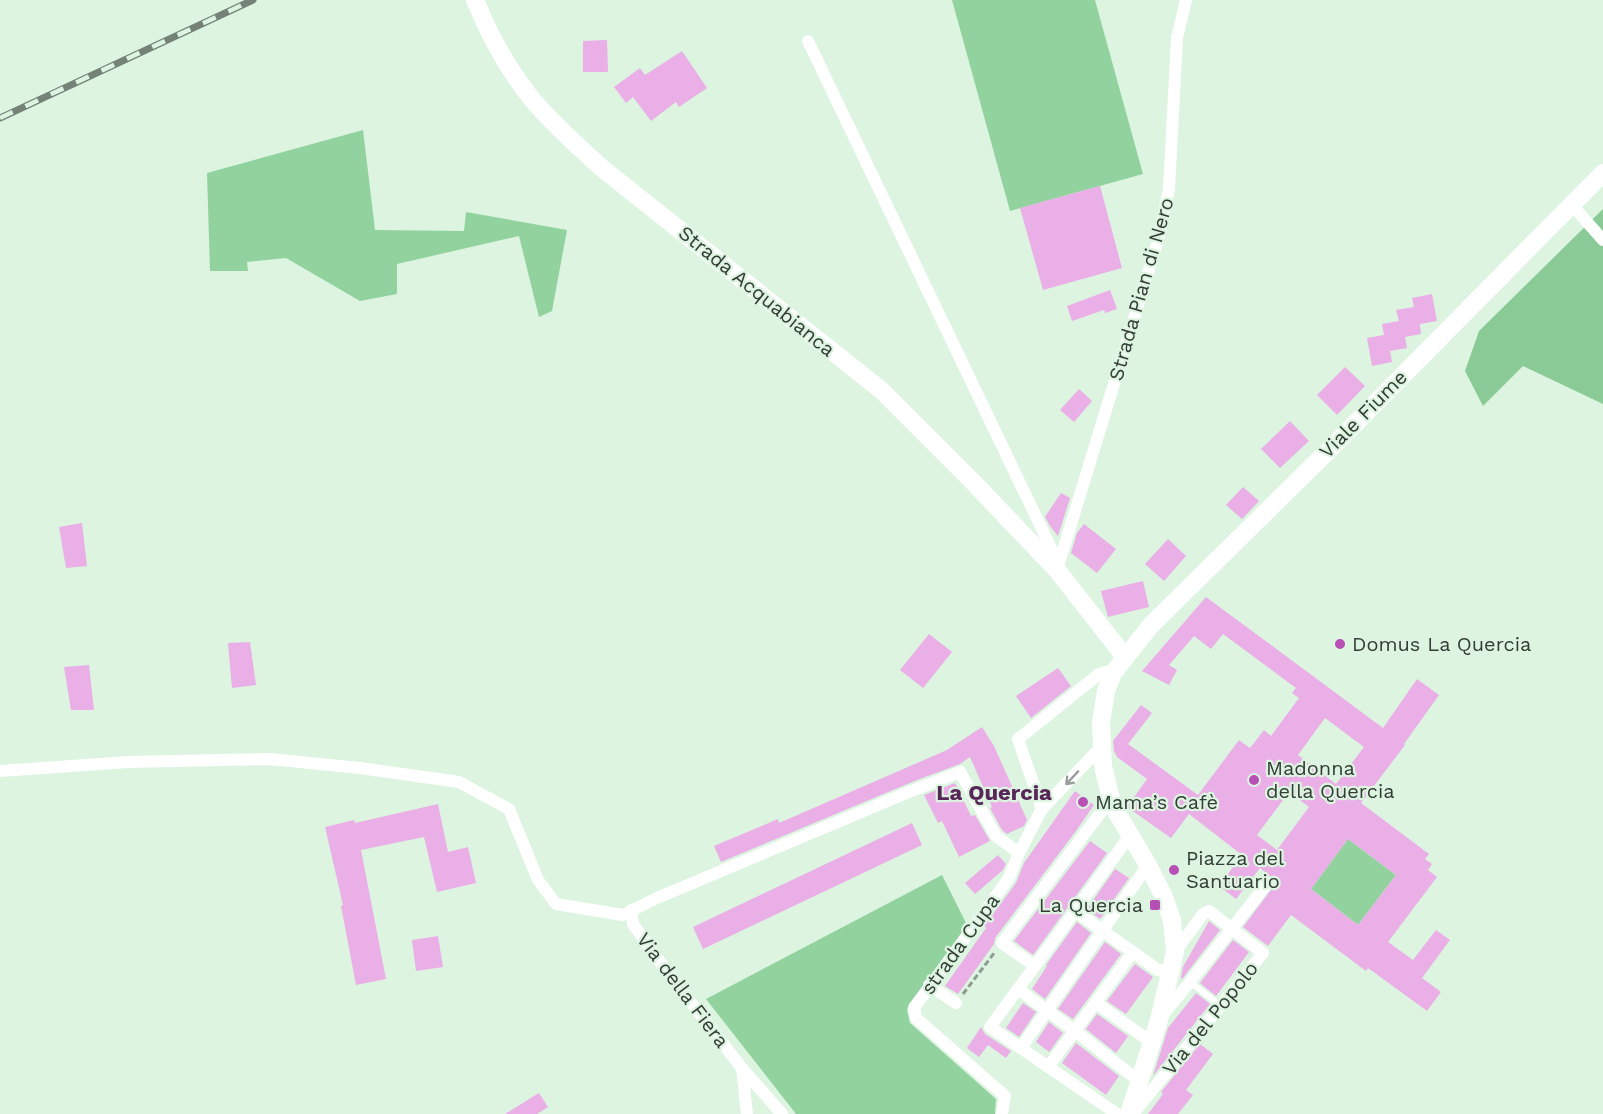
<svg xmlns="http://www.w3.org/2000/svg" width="1603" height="1114" font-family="'Work Sans',sans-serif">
	<rect width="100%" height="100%" fill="#ddf4e1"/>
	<g fill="#92d29f">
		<path d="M952,0H1095L1143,174L1010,211Z"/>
		<path d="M363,130L375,230L464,231L466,212L567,230L552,311L539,317L519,236L397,264V294L360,301L286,258L247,262L248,271H210L207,173Z"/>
		<path d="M1348,839L1396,875L1358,925L1311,889Z"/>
		<path d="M942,875L968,927L909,1004L907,1010L910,1023L996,1099L995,1114H796L706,999Z"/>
	</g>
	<path fill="#89ca97" d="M1603,209V404L1523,366L1483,406L1465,371L1479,331Z"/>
	<g fill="#e9afe6" fill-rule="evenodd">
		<path d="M607,40L608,72H583V41Z"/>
		<path d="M682,51L707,88L679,107L676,102L651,121L633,97L626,103L614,87L640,68L645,75Z"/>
		<path d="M1100,186L1122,268L1043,290L1020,208Z"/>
		<path d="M1110,290L1117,309L1105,313L1104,310L1072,321L1067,306Z"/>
		<path d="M1432,294L1437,321L1420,324L1421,334L1405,337L1407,348L1390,351L1392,362L1372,366L1367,338L1384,335L1382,324L1399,321L1396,310L1414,307L1412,298Z"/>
		<path d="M1345,367L1365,386L1337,415L1317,395Z"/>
		<path d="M1079,389L1092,401L1074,422L1060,410Z"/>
		<path d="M1290,421L1309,441L1280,468L1261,449Z"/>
		<path d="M1243,487L1259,501L1242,519L1226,505Z"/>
		<path d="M1061,493L1070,498L1058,536L1050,526L1045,517Z"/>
		<path d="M82,523L87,566L66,568L59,527Z"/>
		<path d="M1084,524L1116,549L1097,573L1071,553L1077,533Z"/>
		<path d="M1168,539L1186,556L1164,581L1145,564Z"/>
		<path d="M1143,581L1149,607L1108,617L1101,591Z"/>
		<path d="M1206,597L1383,728L1417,679L1439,695L1404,744L1405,745L1361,803L1429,854L1425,859L1432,864L1428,870L1437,877L1388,942L1413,960L1436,930L1450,940L1422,978L1441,992L1427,1011L1368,968L1366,971L1291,915L1268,946L1243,927L1277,882L1260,868L1236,899L1219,886L1242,855L1189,814L1171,838L1127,807L1147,779L1117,757L1114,751L1113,741L1141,705L1152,713L1128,744L1198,795L1239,740L1250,748L1264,730L1271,736L1299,698L1292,693L1296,688L1223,634L1211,649L1194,636L1169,665L1177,670L1169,685L1142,671ZM1325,718L1364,747L1336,784L1298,755ZM1289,792L1309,807L1277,850L1257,835ZM1348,839L1396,875L1358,925L1311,889Z"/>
		<path d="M929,634L952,652L923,688L900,670Z"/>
		<path d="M250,642L256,685L232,688L228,643Z"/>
		<path d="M89,665L94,710H71L64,667Z"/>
		<path d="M1058,668L1071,686L1031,718L1016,696Z"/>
		<path d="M982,727L994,746L1027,820L1024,826L1007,834L1002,830L990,808L992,807L970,757L960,764L917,780L721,862L714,846L778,819L779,823L947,750Z"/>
		<path d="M955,783L971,816L975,815L990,841L959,857L942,821L938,823L924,795Z"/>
		<path d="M1075,791L1094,805L1076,831L995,938L994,944L958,994L945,986L986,928L984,926L1016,883L1024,863Z"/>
		<path d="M438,804L448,852L468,847L476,883L437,892L424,837L361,850L386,979L356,985L341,906L343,905L325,827L354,820L355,823Z"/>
		<path d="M912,823L922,845L703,949L693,927Z"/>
		<path d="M1090,841L1107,853L1033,955L1014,941Z"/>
		<path d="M998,855L1006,864L1003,870L975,894L965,883Z"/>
		<path d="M1115,869L1129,878L1100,919L1087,909Z"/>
		<path d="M1209,921L1220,930L1182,979L1181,978L1183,967Z"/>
		<path d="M1077,922L1091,933L1045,999L1032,989L1047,966L1046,965Z"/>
		<path d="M438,936L443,967L416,971L412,940Z"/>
		<path d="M1233,940L1249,952L1216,996L1200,983Z"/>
		<path d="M1105,942L1121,954L1073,1019L1058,1009Z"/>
		<path d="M1135,964L1153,977L1126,1014L1107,1001Z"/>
		<path d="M1196,993L1210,1004L1153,1076L1168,1028Z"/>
		<path d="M1023,1003L1036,1012L1019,1037L1006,1028Z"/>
		<path d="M1097,1014L1128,1036L1116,1053L1086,1029Z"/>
		<path d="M1049,1022L1063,1033L1049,1052L1036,1042Z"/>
		<path d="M981,1027L985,1034L1011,1051L1006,1058L988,1045L979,1057L967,1048Z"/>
		<path d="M1076,1043L1119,1076L1106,1095L1062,1063Z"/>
		<path d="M1200,1044L1213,1054L1186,1090L1193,1095L1178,1114H1148L1163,1094L1161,1092Z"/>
		<path d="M539,1093L548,1107L537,1114H505Z"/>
	</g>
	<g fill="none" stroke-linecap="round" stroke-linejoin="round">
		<path stroke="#8d9e90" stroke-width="3" stroke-dasharray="6 3" stroke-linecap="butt" d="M963,994L995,952"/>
		<path stroke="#fff" stroke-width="6" d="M1190,982L1220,1005"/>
		<g stroke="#fff" stroke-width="12">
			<path d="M808,41L1053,552L1056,566"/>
			<path d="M1571,204L1603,240"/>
			<path d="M1057,570L1158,240L1169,189L1177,38L1186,0"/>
			<path d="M0,771L128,762L269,759L360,768L459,782L509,809L538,880L556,904L623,915L657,898L909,792L960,772L996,836L1019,853"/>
			<path d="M1111,799L1002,943L1035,966L990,1027L1117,1114"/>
			<path d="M1042,809L1018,739L1099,674L1116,669"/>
			<path d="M631,910L633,924L660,962L741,1067L782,1114"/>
			<path d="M1075,911L1158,970L1171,972"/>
			<path d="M1035,966L1131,834"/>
			<path d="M929,985L956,1003"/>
			<path d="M1018,989L1075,1031L1139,1081"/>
			<path d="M1096,1003L1151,1042"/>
			<path d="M1161,1017L1190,982L1266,885"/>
			<path d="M1021,1048L1148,865"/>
			<path d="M1048,1067L1133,952"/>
			<path d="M742,1068L747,1114"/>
			<path d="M1002,1114L1005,1096L916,1018L914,1008L1009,878L1019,853L1042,809L1102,746"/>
			<path d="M1133,1114L1263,953L1209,911L1203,914L1175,952"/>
		</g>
		<g stroke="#fff" stroke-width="18">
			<path d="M475,0C490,37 510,73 536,104C556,127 580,148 603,169L881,390L974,483L1057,570L1125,657"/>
			<path d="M1129,1114L1159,1020L1175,952L1172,920L1164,897L1148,865L1117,813L1111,799L1103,766L1101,723L1106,691L1113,673L1152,624L1331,448L1603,173"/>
		</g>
		<g stroke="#748277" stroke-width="7">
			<path id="rail" d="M0,118L253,0"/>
		</g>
		<use href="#rail" stroke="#ddf4e1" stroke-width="4.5" stroke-dasharray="14" stroke-linecap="butt"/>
	</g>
	<defs><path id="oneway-shaft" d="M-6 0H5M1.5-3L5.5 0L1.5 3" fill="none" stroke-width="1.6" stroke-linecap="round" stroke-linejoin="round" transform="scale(1.5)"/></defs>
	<use stroke="#999e9a" href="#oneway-shaft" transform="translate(1072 778) rotate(133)"/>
	<g fill="#b650b5" stroke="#ddf4e1" stroke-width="2">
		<circle cx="1340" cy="644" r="6"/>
		<circle cx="1254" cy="780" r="6"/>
		<circle cx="1083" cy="802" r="6"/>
		<circle cx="1174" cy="870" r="6"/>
		<rect x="1149" y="899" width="12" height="12" rx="3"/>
	</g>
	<g text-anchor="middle" stroke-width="4.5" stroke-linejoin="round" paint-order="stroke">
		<g font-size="20" fill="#333c35" stroke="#ddf4e1">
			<text transform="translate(1141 289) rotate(-74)" y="7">Strada Pian di Nero</text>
			<text transform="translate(757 291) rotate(39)" y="7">Strada Acquabianca</text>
			<text transform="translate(1363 414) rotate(-45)" y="7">Viale Fiume</text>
			<text transform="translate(960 944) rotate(-54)" y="7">strada Cupa</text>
			<text transform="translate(683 990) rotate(53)" y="7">Via della Fiera</text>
			<text transform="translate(1210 1018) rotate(-51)" y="7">Via del Popolo</text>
		</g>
		<g font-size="20" fill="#333c35" stroke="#ddf4e1" text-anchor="start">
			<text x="1352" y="651">Domus La Quercia</text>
			<text x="1266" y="775">Madonna<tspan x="1266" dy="23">della Quercia</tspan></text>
			<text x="1095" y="809">Mama’s Cafè</text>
			<text x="1186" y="865">Piazza del<tspan x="1186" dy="23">Santuario</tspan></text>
			<text x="1143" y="912" text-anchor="end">La Quercia</text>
		</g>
		<g font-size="22" font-weight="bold" fill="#582758" stroke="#ddf4e1">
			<text x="994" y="800">La Quercia</text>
		</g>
	</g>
</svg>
